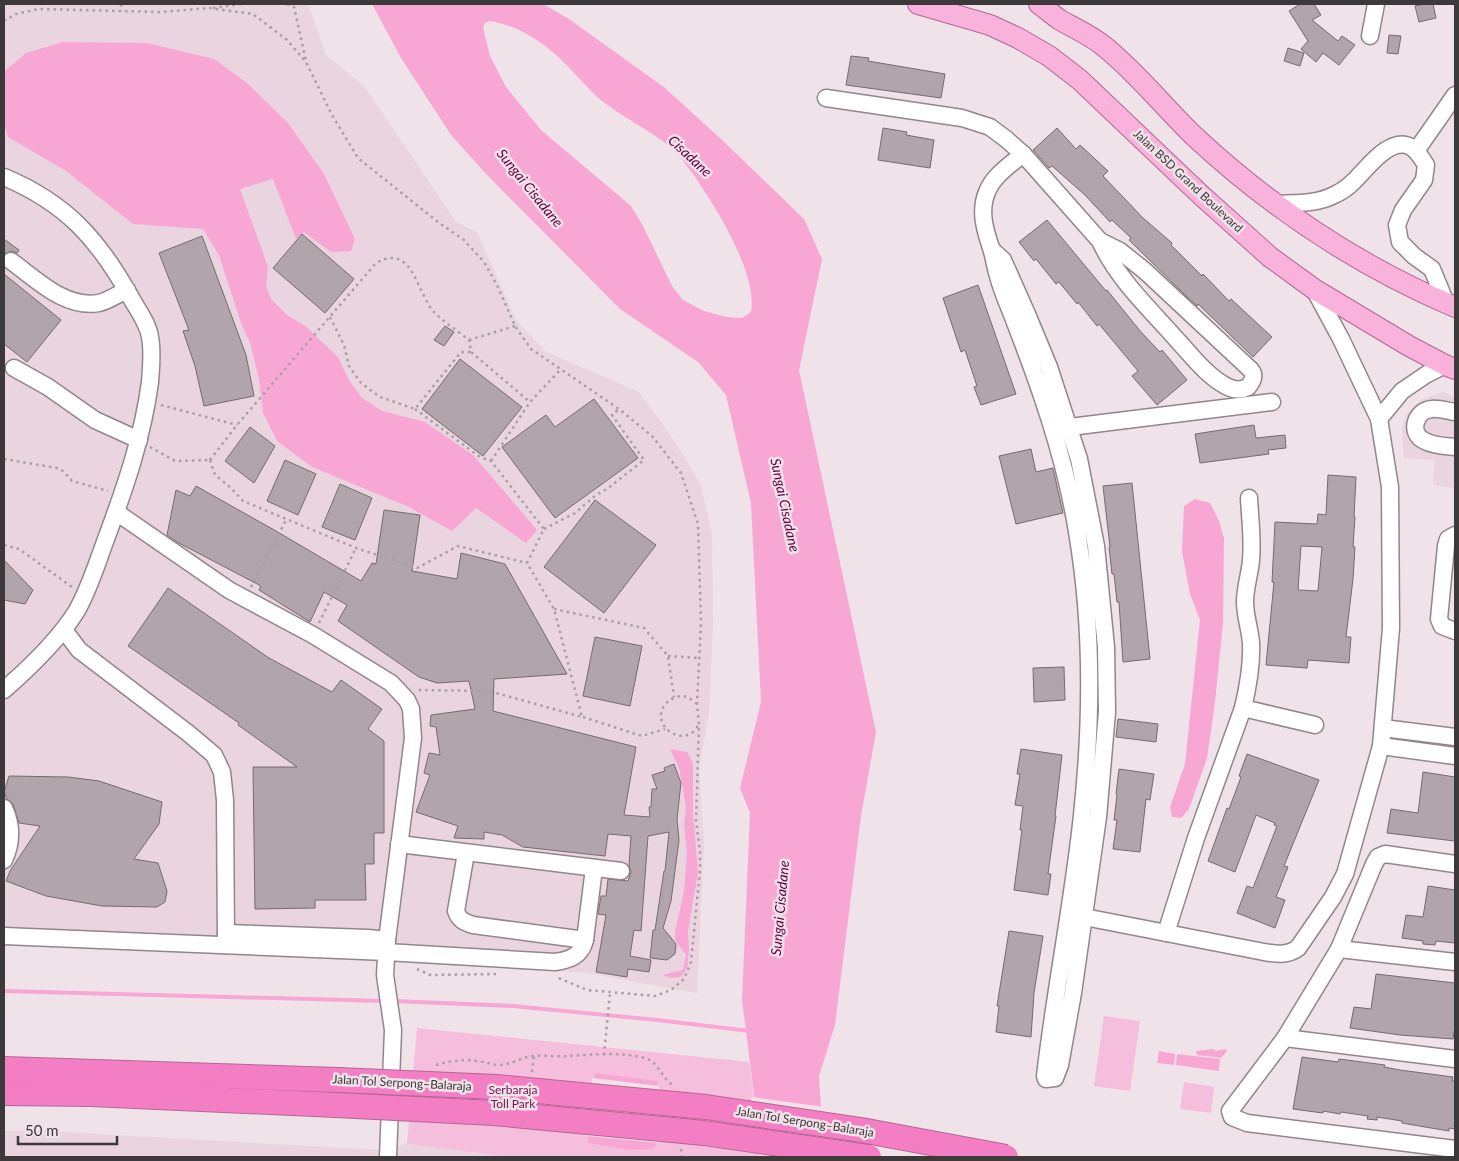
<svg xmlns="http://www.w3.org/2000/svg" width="1459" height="1161" font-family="Lato,sans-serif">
	<rect width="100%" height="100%" fill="#efe2e8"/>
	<g fill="#e9d4df">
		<path d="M4,4H308L326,55L364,86L456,222L477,232L516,320L546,352L639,392L673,439L700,483L712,534L713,622L709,713L699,769L704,844L697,993L587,973L4,928Z"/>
		<path d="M1442,392L1455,397V488L1433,485L1435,460L1404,458L1402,430L1406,414L1421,400Z"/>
		<path d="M4,1131H46L378,1150L407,1144L510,1157H4Z"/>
	</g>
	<g fill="#f5bedc">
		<path d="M1104,1016L1140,1021L1130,1091L1094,1086Z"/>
		<path d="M417,1028L749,1062L762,1157H510L407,1144Z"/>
		<path d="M1184,1082L1214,1087L1211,1113L1180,1109Z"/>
	</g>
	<g fill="#f8a7d4" fill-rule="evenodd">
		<path d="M372,4H543L569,19L665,88L721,139L804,219L822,259L799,370L876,732L861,816L835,1025L819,1076L824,1157H762L742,1000L750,813L740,788L761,702L751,503L726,395L698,362L620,309L488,176L451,135L401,58ZM490,21C525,27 551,48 575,74C582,81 589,89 596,96C620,117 650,129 674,150C681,157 687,167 693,174C715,206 758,273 751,312L742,318L726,317L704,311L683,300L672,286L643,226L631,206L541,130L506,87L490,56L483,28L485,23Z"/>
		<path d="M63,42L147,43L214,59L247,83L288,123L324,174L355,239L351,251L331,252L304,232L296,239L273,179L240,189L268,267L266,286L271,299L287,315L304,325L338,357L349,380L362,398L382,411L425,422L473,455L537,530L526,543L476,508L452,531L409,507L312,467L277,441L263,413L259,379L250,343L241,323L219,255L203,229L133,224L66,171L8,137L4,124L5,71L26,53Z"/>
		<path d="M1195,499L1210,503L1219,521L1224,538L1223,624L1214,711L1207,758L1189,809L1181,818L1172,817L1170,807L1185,764L1200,620L1190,594L1182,551L1184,506Z"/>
		<path d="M670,749L687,752L693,763V814L698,872L688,931L689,950L687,968L681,977L671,978L662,975L683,970L686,955L675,940V932L684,891L687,852L684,826L686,807L679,768Z"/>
		<path d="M1214,1049L1215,1051L1226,1049L1227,1051L1221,1058L1197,1055L1196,1051Z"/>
		<path d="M1159,1051L1175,1054L1174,1065L1157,1063Z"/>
		<path d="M1177,1054L1220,1059L1219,1071L1176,1065Z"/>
		<path d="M595,1073L657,1081L659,1140L653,1149L628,1150L588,1143Z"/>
	</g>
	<g fill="#efe2e8">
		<path d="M592,1078L659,1086L661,1140L660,1143L586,1136Z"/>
		<path d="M751,1097L824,1107L826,1157L759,1156Z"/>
	</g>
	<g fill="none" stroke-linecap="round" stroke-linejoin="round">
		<g stroke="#f8a7d4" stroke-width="4">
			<path d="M4,991L384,1001"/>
			<path d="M393,1001L513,1006L657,1020L750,1031"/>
		</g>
	</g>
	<g fill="#b1a5ab" stroke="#766a70" fill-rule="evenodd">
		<path d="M1300,4H1314L1321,15L1312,20L1338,41L1342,36L1355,45L1339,65L1323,53L1316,62L1301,49L1308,41L1289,11Z"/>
		<path d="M1425,4H1433L1436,18L1419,22L1415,6Z"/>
		<path d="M1389,35L1401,36L1398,54L1387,53Z"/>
		<path d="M1288,48L1304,53L1300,66L1284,61Z"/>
		<path d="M851,56L869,58L868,61L945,74L941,98L846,85Z"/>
		<path d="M883,128L907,132L906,135L934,140L930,168L878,160Z"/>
		<path d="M1057,128L1076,149L1080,145L1108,171L1103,176L1143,218L1172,243L1171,245L1202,276L1203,274L1229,301L1231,299L1272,337L1253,357L1198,304L1197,306L1184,294L1129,240L1131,238L1112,220L1110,222L1085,195L1052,166L1049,168L1033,150Z"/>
		<path d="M1047,220L1106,291L1107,290L1141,332L1160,352L1162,350L1187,380L1157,405L1132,376L1138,371L1099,324L1097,326L1078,302L1077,304L1059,282L1056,284L1036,259L1034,261L1019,242Z"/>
		<path d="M302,234L354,279L325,313L273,268Z"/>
		<path d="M202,236L246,355L254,396L204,406L195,366L183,331L189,330L159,253Z"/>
		<path d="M4,239L19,250L17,253L12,251L4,254Z"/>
		<path d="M4,274L61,320L27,362L4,344Z"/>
		<path d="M978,285L1016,394L981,405L974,387L977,386L965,350L961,352L943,298Z"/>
		<path d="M445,326L454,332L444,346L434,340Z"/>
		<path d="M460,359L522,407L483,456L422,409Z"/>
		<path d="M594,399L638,458L555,518L502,447L546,415L555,427Z"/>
		<path d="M1254,425L1256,438L1285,435L1286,448L1268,450L1269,454L1200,463L1195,434Z"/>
		<path d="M250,427L275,446L254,483L225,461Z"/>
		<path d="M1031,449L1036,472L1053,468L1063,513L1016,524L999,456Z"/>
		<path d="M285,460L316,474L298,515L267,501Z"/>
		<path d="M1328,475L1356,477L1354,517H1355L1353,547H1355L1353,579L1346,637H1351L1349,663L1308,660L1307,668L1266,665L1274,582H1272L1275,522L1317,524L1318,514L1326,515ZM1301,546L1322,547L1318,591L1298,590Z"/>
		<path d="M1132,483L1150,659L1123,662L1119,602H1117L1114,574H1112L1109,547H1110L1103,486Z"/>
		<path d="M340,484L372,498L355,540L322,527Z"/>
		<path d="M196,486L276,531L361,581L372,563L376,564L384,510L420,515L412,571L457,579L461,553L505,564L567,674L494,679L493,711L636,747L624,815L650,817L649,807H651L652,789H657L652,775L665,771L664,768L674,764L681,783L677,819L679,840L671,901L663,928L676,944L675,954L667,960L650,958L653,930H655L664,871H665L669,832L648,836L641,931L634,930L630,956L651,960L649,972L628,969L627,977L596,972L606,915L598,914L601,896H606L608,879L628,881L631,872L629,865L631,836L608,834L605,856L523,847L502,835L484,832V839L454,838L458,826L416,812L430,775L424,773L429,753L440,755L436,727L430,726L431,715L475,709L469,681L437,683L419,677L338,621L347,605L324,592L310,622L259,590L261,586L177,542L167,535L176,490L190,496Z"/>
		<path d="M595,500L656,545L604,613L544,567Z"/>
		<path d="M4,560L33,590L25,604L4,600Z"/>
		<path d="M168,588L269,658L332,692L341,680L382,709L368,729L384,741V833H374V864H365L366,900H315V908L255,909L253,767H297L238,725L239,723L128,646Z"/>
		<path d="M595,637L642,646L630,706L583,696Z"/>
		<path d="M1064,667L1065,700L1034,702L1033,668Z"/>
		<path d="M1118,719L1158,724L1156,742L1116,737Z"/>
		<path d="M1021,749L1062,755L1055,816H1056L1048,874H1051L1048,895L1014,890L1022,830H1020L1023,806L1015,805L1020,774H1017Z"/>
		<path d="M1247,754L1319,780L1284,866L1288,867L1276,897L1285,900L1275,928L1237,913L1247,886L1253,888L1277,826L1274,825L1275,823L1256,815L1235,872L1208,861L1227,808L1229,809L1241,777L1239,776Z"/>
		<path d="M1119,769L1154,774L1150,800L1146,799L1140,852L1113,849L1117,820H1114L1117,795L1116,794Z"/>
		<path d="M1423,772L1455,777V841L1387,833L1391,809L1418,813Z"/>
		<path d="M9,776L68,777L99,781L162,802L159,824L134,859L158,863L167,891L165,902L157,907L102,906L46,896L6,881L10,871L40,826L19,823L13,804L7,799L4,792Z"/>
		<path d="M1428,886L1455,890V943L1436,941L1435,945L1423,944V941L1402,938L1406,915L1423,917Z"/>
		<path d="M1009,931L1043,936L1034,993L1031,1037L996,1032L999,1006H997Z"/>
		<path d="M1376,974L1455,983V1026L1453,1039L1400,1035L1350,1028L1354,1007L1371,1009Z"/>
		<path d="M1302,1057L1338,1062L1339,1059L1385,1065L1384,1067L1400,1070L1453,1077L1452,1081H1455V1129L1449,1128V1131L1425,1127L1402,1123V1121L1377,1117V1120L1367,1119L1368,1116L1341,1112L1340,1114L1323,1111V1113L1293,1109Z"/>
	</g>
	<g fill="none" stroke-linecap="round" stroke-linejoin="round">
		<g stroke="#92868c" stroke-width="19">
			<g id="minor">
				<path d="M1370,36L1376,4"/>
				<path d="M826,98L962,118L990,127L1006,139L1023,154L1100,241C1118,280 1150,309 1178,341C1192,356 1207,376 1226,386C1233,390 1240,391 1248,387C1252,382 1256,376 1251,370L1145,271L1120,251L1100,241"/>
				<path d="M1416,151L1455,95"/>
				<path d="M4,177C66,203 98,239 130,296C137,309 148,323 150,337C153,352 151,368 150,382C143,436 125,488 106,539C97,563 89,590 76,612C59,639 28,669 4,690"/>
				<path d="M1278,204C1296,203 1317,204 1334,195C1341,192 1348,187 1353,182C1366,170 1390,135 1411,147C1418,151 1422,159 1426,165L1424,180L1403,210L1397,225L1400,242L1414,256L1432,269L1446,303"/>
				<path d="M992,250L1003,260L1027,314L1049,367L1079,459L1096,546L1106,647L1107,712L1098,817L1073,993L1060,1065L1055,1078L1046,1079L1045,1076C1055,989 1073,902 1082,815C1092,721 1093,626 1077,532C1065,456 1039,384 1011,312C1006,300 1001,288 998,276C995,267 994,257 991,248C985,230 979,211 987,192C993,176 1010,165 1023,154"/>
				<path d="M11,261C36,279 65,309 99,303C108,301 118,294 127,290"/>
				<path d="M14,368L48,387L95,420L139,440"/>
				<path d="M1455,412C1448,411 1439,408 1432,409C1415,410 1408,434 1425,441C1434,446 1445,446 1455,447"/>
				<path d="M1379,419L1402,391L1427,374L1445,365"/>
				<path d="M1061,430L1070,427L1272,402"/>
				<path d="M116,512L229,590L313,635L391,683L407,700L411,709L413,738L387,940L385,975L393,1030L388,1157"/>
				<path d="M1455,535L1448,539L1446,546L1439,619L1442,626L1455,631"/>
				<path d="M64,630L79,650L188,733L214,755L222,772L225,800L226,945"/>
				<path d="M1243,708L1315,725"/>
				<path d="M1383,728L1455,737"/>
				<path d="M1381,746L1455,756"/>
				<path d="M4,808C12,825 12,843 4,860"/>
				<path d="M399,844L621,871"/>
				<path d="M466,853L456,911C459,920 464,922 473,925L585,940L594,868"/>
				<path d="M1455,864L1385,854L1378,857L1374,864L1339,949L1285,1038L1230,1111L1232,1117L1247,1123L1455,1149"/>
				<path d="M1074,915L1264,952C1276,954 1287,956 1298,948L1333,897L1345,874L1381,746L1391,628L1390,487L1379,419L1341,339L1314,289"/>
				<path d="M226,933L368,938L387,940"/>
				<path d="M1166,933L1196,838L1243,708C1248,687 1252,665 1251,643C1250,629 1245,616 1245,602C1245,587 1250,574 1251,560C1253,540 1250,519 1249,498"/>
				<path d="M4,936L386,952L555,962C570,960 581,956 585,940"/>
				<path d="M1339,949L1455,962"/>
				<path d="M1285,1038L1455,1059"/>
			</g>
		</g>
		<g stroke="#b46694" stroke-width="22">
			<g id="major">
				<path d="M918,4L990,25L1018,38L1049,56L1080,80L1202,196L1270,257L1314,289L1409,346L1445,365L1455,369"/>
				<path d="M1039,4C1046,9 1053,15 1060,20C1076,29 1092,36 1105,47C1138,74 1164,107 1194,136C1270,207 1359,266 1455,307"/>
			</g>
		</g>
		<g stroke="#b46694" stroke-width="26">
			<g id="highway">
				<path d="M4,1069L338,1080"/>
				<path d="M4,1093L91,1094L336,1105"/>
			</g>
		</g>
		<g stroke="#a89fa3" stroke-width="2.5" stroke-dasharray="2.5 4" stroke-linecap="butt">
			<path d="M121,4V11"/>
			<path d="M287,4L294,7L306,61"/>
			<path d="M213,8L241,4"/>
			<path d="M4,21L16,14L39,9L161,12L209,8L253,14L287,40L306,62L332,115L358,158L438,222L464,240L484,262L498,287L515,326L531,349L619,409L652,436L681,473L698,524L701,622L697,704L699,725L696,821L700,852V870L691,962L684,979L671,990L655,996L587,990L556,977"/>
			<path d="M330,317L344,345L349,366L361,383L380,397L415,409L461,352H471"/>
			<path d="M469,340L515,326"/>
			<path d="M161,405L237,425"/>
			<path d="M415,409L480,457L491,461L544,529L527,563L554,609L582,717L489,691L417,690"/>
			<path d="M150,447L175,461L210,460"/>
			<path d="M4,459L57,468L63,471L72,481L108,491"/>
			<path d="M210,460L237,425L376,263C414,242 416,294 435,313C445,323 458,331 469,340L471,352L530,402"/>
			<path d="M210,460L215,475L230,487L243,501L356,548L417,568L458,546L527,563"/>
			<path d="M491,461L530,402L561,369"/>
			<path d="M544,529L575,513L596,495L607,489L644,460L612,415L619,409"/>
			<path d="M4,545L19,549L72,587"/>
			<path d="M251,587L286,520"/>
			<path d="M554,609L644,628L668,656L674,697"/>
			<path d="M319,623L356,548"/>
			<path d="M668,656L699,658"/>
			<path d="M697,704C694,702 691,699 687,697C675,693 660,704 661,717C662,730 678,740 690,734C693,733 696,728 698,726"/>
			<path d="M583,717L642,736L665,729"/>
			<path d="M417,969L430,975L496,974"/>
			<path d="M604,1055L610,993"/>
			<path d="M436,1065C450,1061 463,1059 477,1061C485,1062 493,1065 500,1065C511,1065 521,1057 533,1056C544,1055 556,1057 567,1056C589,1055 626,1051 647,1059C660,1064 661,1078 673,1085"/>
			<path d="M532,1072L534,1056"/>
			<path d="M681,1149V1157"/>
		</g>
		<use href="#minor" stroke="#fff" stroke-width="16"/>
		<use href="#major" stroke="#f8b2dc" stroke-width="20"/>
		<use href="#highway" stroke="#f47ec4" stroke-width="24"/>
		<g stroke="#b46694" stroke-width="26" stroke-linecap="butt">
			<g id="highway-bridge">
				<path d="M338,1080L496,1087L706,1107L861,1130L1006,1157"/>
				<path d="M336,1105L494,1113L704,1133L869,1157"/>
			</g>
		</g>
		<use href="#highway-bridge" stroke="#f47ec4" stroke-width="24"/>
	</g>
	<g text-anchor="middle" stroke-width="5" stroke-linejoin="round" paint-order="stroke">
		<g font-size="12" fill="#3d383a" stroke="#efe2e8">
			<text transform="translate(1188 181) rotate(43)" y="4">Jalan BSD Grand Boulevard</text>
			<text transform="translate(402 1083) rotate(3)" y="4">Jalan Tol Serpong–Balaraja</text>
			<text transform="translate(805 1122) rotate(9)" y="4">Jalan Tol Serpong–Balaraja</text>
		</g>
		<g font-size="12" fill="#721653" stroke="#efe2e8">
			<text x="513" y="1094">Serbaraja<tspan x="513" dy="14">Toll Park</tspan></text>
		</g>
		<g font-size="14" font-style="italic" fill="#620045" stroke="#efe2e8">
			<text transform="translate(690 156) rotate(43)" y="5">Cisadane</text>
			<text transform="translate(530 188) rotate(51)" y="5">Sungai Cisadane</text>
			<text transform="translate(785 505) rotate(78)" y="5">Sungai Cisadane</text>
			<text transform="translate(780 908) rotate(-85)" y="5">Sungai Cisadane</text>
		</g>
	</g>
	<rect width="1459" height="1161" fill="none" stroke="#3d383a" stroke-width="10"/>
	<path d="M18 1136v8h99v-8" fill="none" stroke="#3d383a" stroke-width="2.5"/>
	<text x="25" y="1136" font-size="15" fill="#3d383a" stroke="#efe2e8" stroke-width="4" paint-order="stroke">50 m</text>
</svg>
